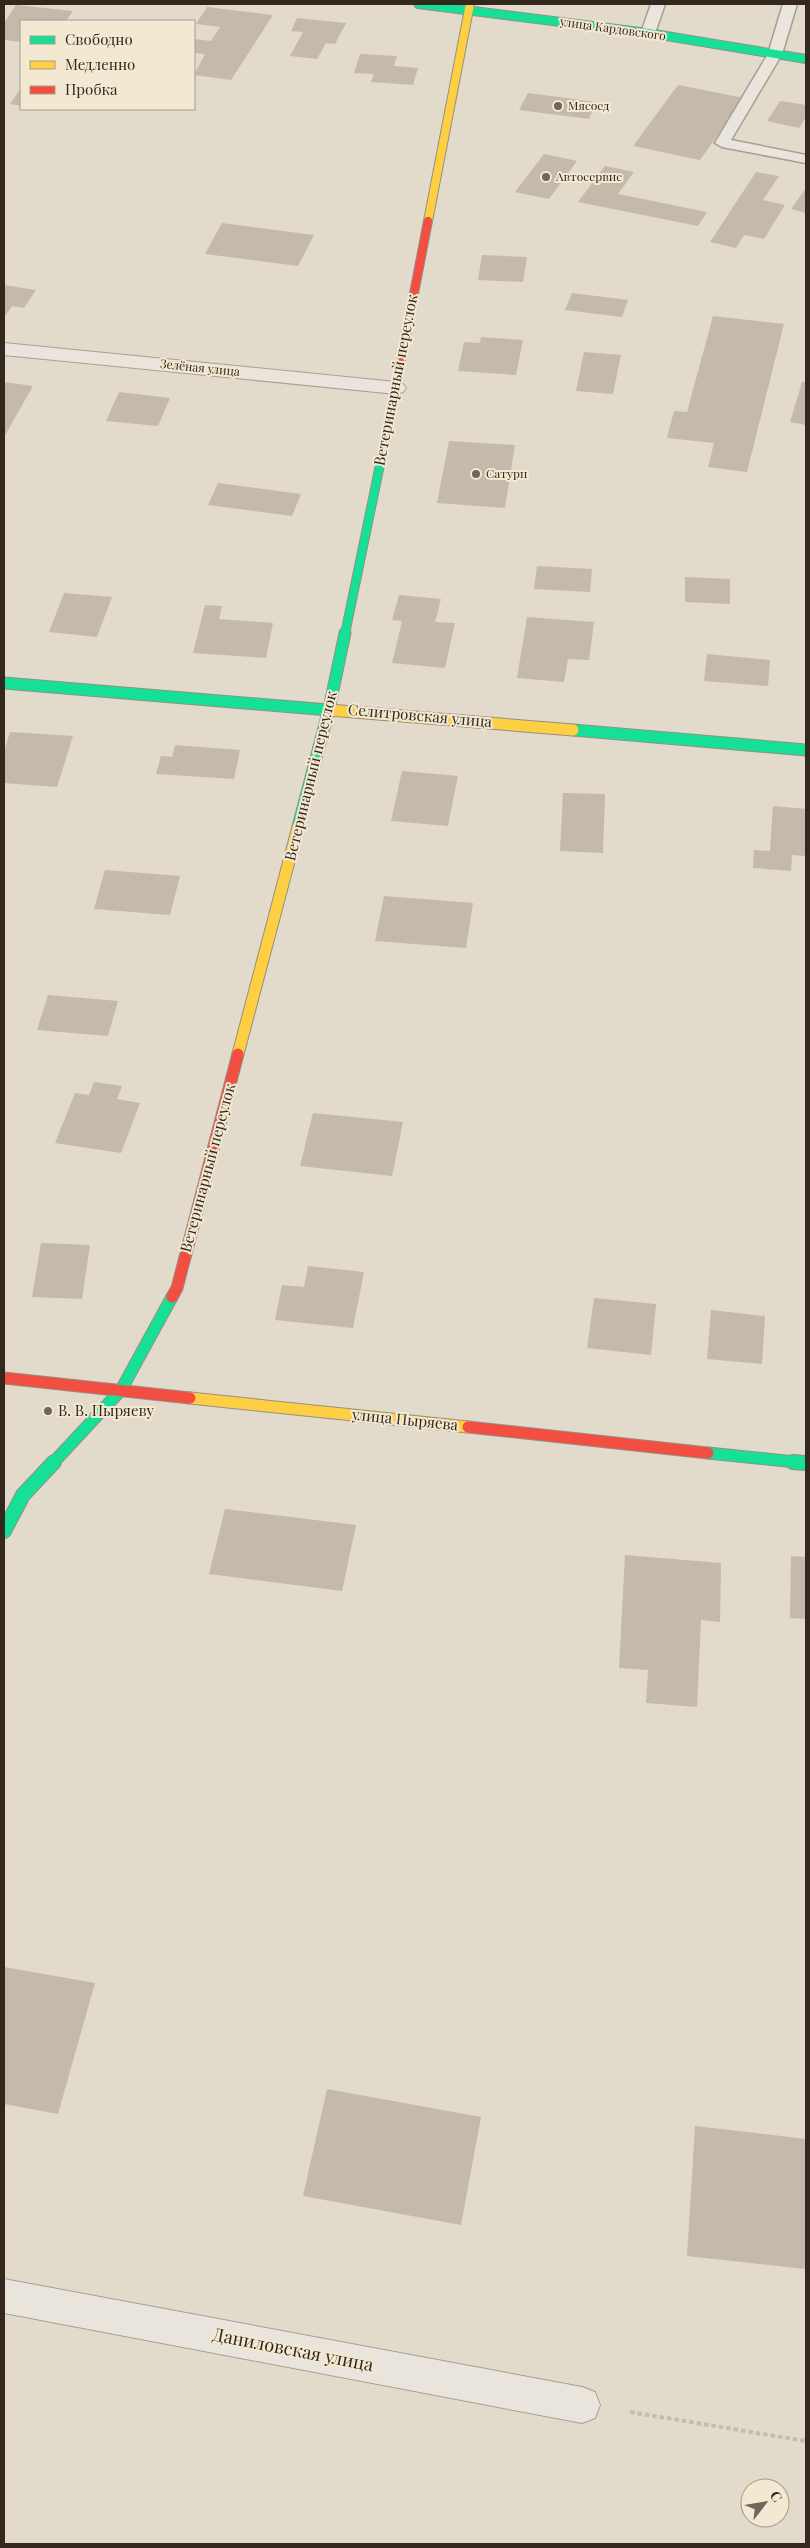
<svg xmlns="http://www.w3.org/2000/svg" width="810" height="2548" font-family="'Playfair Display',serif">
	<rect width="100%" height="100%" fill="#e2dacb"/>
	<g fill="#c5b9ac">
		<path d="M16,5L73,11L66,21H21V42L4,40V23Z"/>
		<path d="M207,7L273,15L231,80L194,75L205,54L194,53V39L211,41L220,27L196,24Z"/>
		<path d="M297,18L346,23L335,44L326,43L317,59L290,56L303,32L291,31Z"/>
		<path d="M360,54L397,56L394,66L418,68L413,85L371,82L374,74L354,73Z"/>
		<path d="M678,85L744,98L700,160L633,146Z"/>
		<path d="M21,88V106L10,104Z"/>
		<path d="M528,93L596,102L589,119L519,110Z"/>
		<path d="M780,101L806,105V117L799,128L767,121Z"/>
		<path d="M544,154L577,161L549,199L515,192Z"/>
		<path d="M605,166L634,172L618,194L707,212L698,226L578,202Z"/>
		<path d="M756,172L779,176L763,200L785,205L764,239L744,235L736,248L710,242Z"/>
		<path d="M806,188V213L791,209Z"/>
		<path d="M222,223L314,235L298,266L205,254Z"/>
		<path d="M482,255L527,257L523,282L478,280Z"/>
		<path d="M4,285L36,290L24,308L12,306L5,316Z"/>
		<path d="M572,293L628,300L622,317L565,310Z"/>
		<path d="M713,316L784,324L747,472L708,467L714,443L667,438L674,411L687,412Z"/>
		<path d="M481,337L523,340L516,375L458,371L464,342L480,343Z"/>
		<path d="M584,352L621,355L613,394L576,391Z"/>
		<path d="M4,382L33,386L4,437Z"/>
		<path d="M802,382H806V425L790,422Z"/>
		<path d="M119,392L170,398L158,426L106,421Z"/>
		<path d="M449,441L515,445L505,508L437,503Z"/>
		<path d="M218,483L301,494L292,516L208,505Z"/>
		<path d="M537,566L592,569L590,592L534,589Z"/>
		<path d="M685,577L730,579V604L685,602Z"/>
		<path d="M64,593L112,597L97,637L49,632Z"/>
		<path d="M399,595L441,599L435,622L455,623L445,668L392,663L402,621L392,620Z"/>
		<path d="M205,605L222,606L219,619L273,623L266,658L193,653Z"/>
		<path d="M527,617L594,622L589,660L568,659L564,682L517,678Z"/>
		<path d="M707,654L770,660L768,686L704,681Z"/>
		<path d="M10,732L73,736L57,787L4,783V752Z"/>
		<path d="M175,745L240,750L234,779L156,774L161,756L172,757Z"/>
		<path d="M402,771L458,776L448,826L391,821Z"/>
		<path d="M563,793L605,794L603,853L560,851Z"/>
		<path d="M773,806L806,809V856L792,855L791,871L753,868L754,850L770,851Z"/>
		<path d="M105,870L180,876L170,915L94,909Z"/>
		<path d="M384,896L473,903L466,948L375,941Z"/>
		<path d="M48,995L118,1001L108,1036L37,1030Z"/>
		<path d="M94,1082L122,1086L117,1099L140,1103L121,1153L55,1143L75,1093L89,1095Z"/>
		<path d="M313,1113L403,1122L392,1176L300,1166Z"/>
		<path d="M41,1243L90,1245L82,1299L32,1297Z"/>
		<path d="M308,1266L364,1272L353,1328L275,1320L282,1285L304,1287Z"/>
		<path d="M594,1298L656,1304L651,1355L587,1348Z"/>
		<path d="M711,1310L765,1316L762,1364L707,1359Z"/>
		<path d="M225,1509L356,1525L342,1591L209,1574Z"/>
		<path d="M625,1555L721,1563L720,1622L701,1620L697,1707L646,1703L648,1670L619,1668Z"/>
		<path d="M791,1556L806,1557V1619L790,1618Z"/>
		<path d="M4,1967L95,1983L58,2114L4,2104Z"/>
		<path d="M327,2089L481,2117L461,2225L303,2196Z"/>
		<path d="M695,2126L806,2139V2269L687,2256Z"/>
	</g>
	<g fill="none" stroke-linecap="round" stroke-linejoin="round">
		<g stroke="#a79f94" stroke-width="3">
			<g id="lane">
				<path d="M651,4H665L655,33L648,37L641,33Z"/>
				<path d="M783,4H797L782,54L731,140L806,155V163L722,147L715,143L768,54Z"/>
			</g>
		</g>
		<g stroke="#a79f94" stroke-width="2">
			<g id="street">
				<path d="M4,343L396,382L403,384L406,388L403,392L396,394L4,355Z"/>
				<path d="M4,2279L582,2387L595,2392L600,2405L595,2418L582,2423L4,2313Z"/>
			</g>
		</g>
		<g stroke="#968f85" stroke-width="10">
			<g id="fast-far2">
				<path d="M418,4L648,33L806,59"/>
				<path d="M345,634L395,392"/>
			</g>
		</g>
		<g stroke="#968f85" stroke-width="13">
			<g id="fast-far1">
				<path d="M4,683L329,710"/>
				<path d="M573,730L806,750"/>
				<path d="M298,827L329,709L345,633"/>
				<path d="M708,1453L805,1463"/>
				<path d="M53,1463L121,1390L172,1297"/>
			</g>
		</g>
		<g stroke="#968f85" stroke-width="16">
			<g id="fast">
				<path d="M793,1462L806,1463"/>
				<path d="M4,1531L23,1495L54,1462"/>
			</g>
		</g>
		<g stroke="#968f85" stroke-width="10">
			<path id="slow-far1" d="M428,221L470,4"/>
		</g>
		<g stroke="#968f85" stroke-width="13">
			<g id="slow">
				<path d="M329,710L573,730"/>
				<path d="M238,1054L298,827"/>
				<path d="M190,1398L468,1427"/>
			</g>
		</g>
		<g stroke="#968f85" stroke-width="10">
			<path id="jam-far1" d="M395,392L428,221"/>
		</g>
		<g stroke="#968f85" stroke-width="13">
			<g id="jam">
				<path d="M172,1297L177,1288L238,1054"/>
				<path d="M4,1378L190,1398"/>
				<path d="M468,1427L708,1453"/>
			</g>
		</g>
		<path stroke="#c2bcb3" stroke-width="4" stroke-dasharray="4.5 3" stroke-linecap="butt" d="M630,2412L806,2441"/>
		<use href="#lane" fill="#eae5dc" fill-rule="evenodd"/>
		<use href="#street" fill="#eae5dc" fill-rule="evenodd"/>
		<use href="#fast-far2" stroke="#16e098" stroke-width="8"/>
		<use href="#fast-far1" stroke="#16e098" stroke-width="11"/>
		<use href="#fast" stroke="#16e098" stroke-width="14"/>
		<use href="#slow-far1" stroke="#ffcf43" stroke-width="8"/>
		<use href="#slow" stroke="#ffcf43" stroke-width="11"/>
		<use href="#jam-far1" stroke="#f24e42" stroke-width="8"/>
		<use href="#jam" stroke="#f24e42" stroke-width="11"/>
	</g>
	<g fill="#71665b" stroke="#f3e8d1" stroke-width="2">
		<circle cx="558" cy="106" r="5"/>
		<circle cx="546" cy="177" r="5"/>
		<circle cx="476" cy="474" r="5"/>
		<circle cx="48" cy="1411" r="5"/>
	</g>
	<g text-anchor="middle" stroke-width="4" stroke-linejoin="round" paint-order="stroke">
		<g font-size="12" fill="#34281e" stroke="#f3e8d1">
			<text transform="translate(613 29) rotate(8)" y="4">улица Кардовского</text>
			<text transform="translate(200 368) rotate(6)" y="4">Зелёная улица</text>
		</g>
		<g font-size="12" fill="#34281e" stroke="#f3e8d1" text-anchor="start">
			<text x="568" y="110">Мясоед</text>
			<text x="556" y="181">Автосервис</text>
			<text x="486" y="478">Сатурн</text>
		</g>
		<g font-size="15" fill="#34281e" stroke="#f3e8d1">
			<text transform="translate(396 380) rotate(-79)" y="5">Ветеринарный переулок</text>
			<text transform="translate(420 716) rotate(5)" y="5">Селитровская улица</text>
			<text transform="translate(311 776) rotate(-76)" y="5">Ветеринарный переулок</text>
			<text transform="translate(208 1168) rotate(-75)" y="5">Ветеринарный переулок</text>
			<text transform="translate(405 1420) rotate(6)" y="5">улица Пыряева</text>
		</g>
		<g font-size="15" fill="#34281e" stroke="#f3e8d1" text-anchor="start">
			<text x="58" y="1416">В. В. Пыряеву</text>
		</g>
		<g font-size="18" fill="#34281e" stroke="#f3e8d1">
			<text transform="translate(293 2350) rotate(11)" y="6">Даниловская улица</text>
		</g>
	</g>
	<rect width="810" height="2548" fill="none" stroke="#34281e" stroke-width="10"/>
	<rect x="20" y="20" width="175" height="90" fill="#f3e8d1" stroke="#a79b89"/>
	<rect x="30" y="36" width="25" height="8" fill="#16e098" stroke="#a79b89"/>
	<text x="65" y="45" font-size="15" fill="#34281e">Свободно</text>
	<rect x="30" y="61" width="25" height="8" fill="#ffcf43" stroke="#a79b89"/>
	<text x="65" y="70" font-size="15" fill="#34281e">Медленно</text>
	<rect x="30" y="86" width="25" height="8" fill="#f24e42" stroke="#a79b89"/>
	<text x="65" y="95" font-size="15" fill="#34281e">Пробка</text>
	<g transform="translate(765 2503) rotate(59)"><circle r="24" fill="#f3e8d1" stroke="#a79b89"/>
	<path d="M0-4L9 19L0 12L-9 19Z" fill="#71665b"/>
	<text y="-8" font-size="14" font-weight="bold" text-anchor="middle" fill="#34281e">С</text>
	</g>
</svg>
